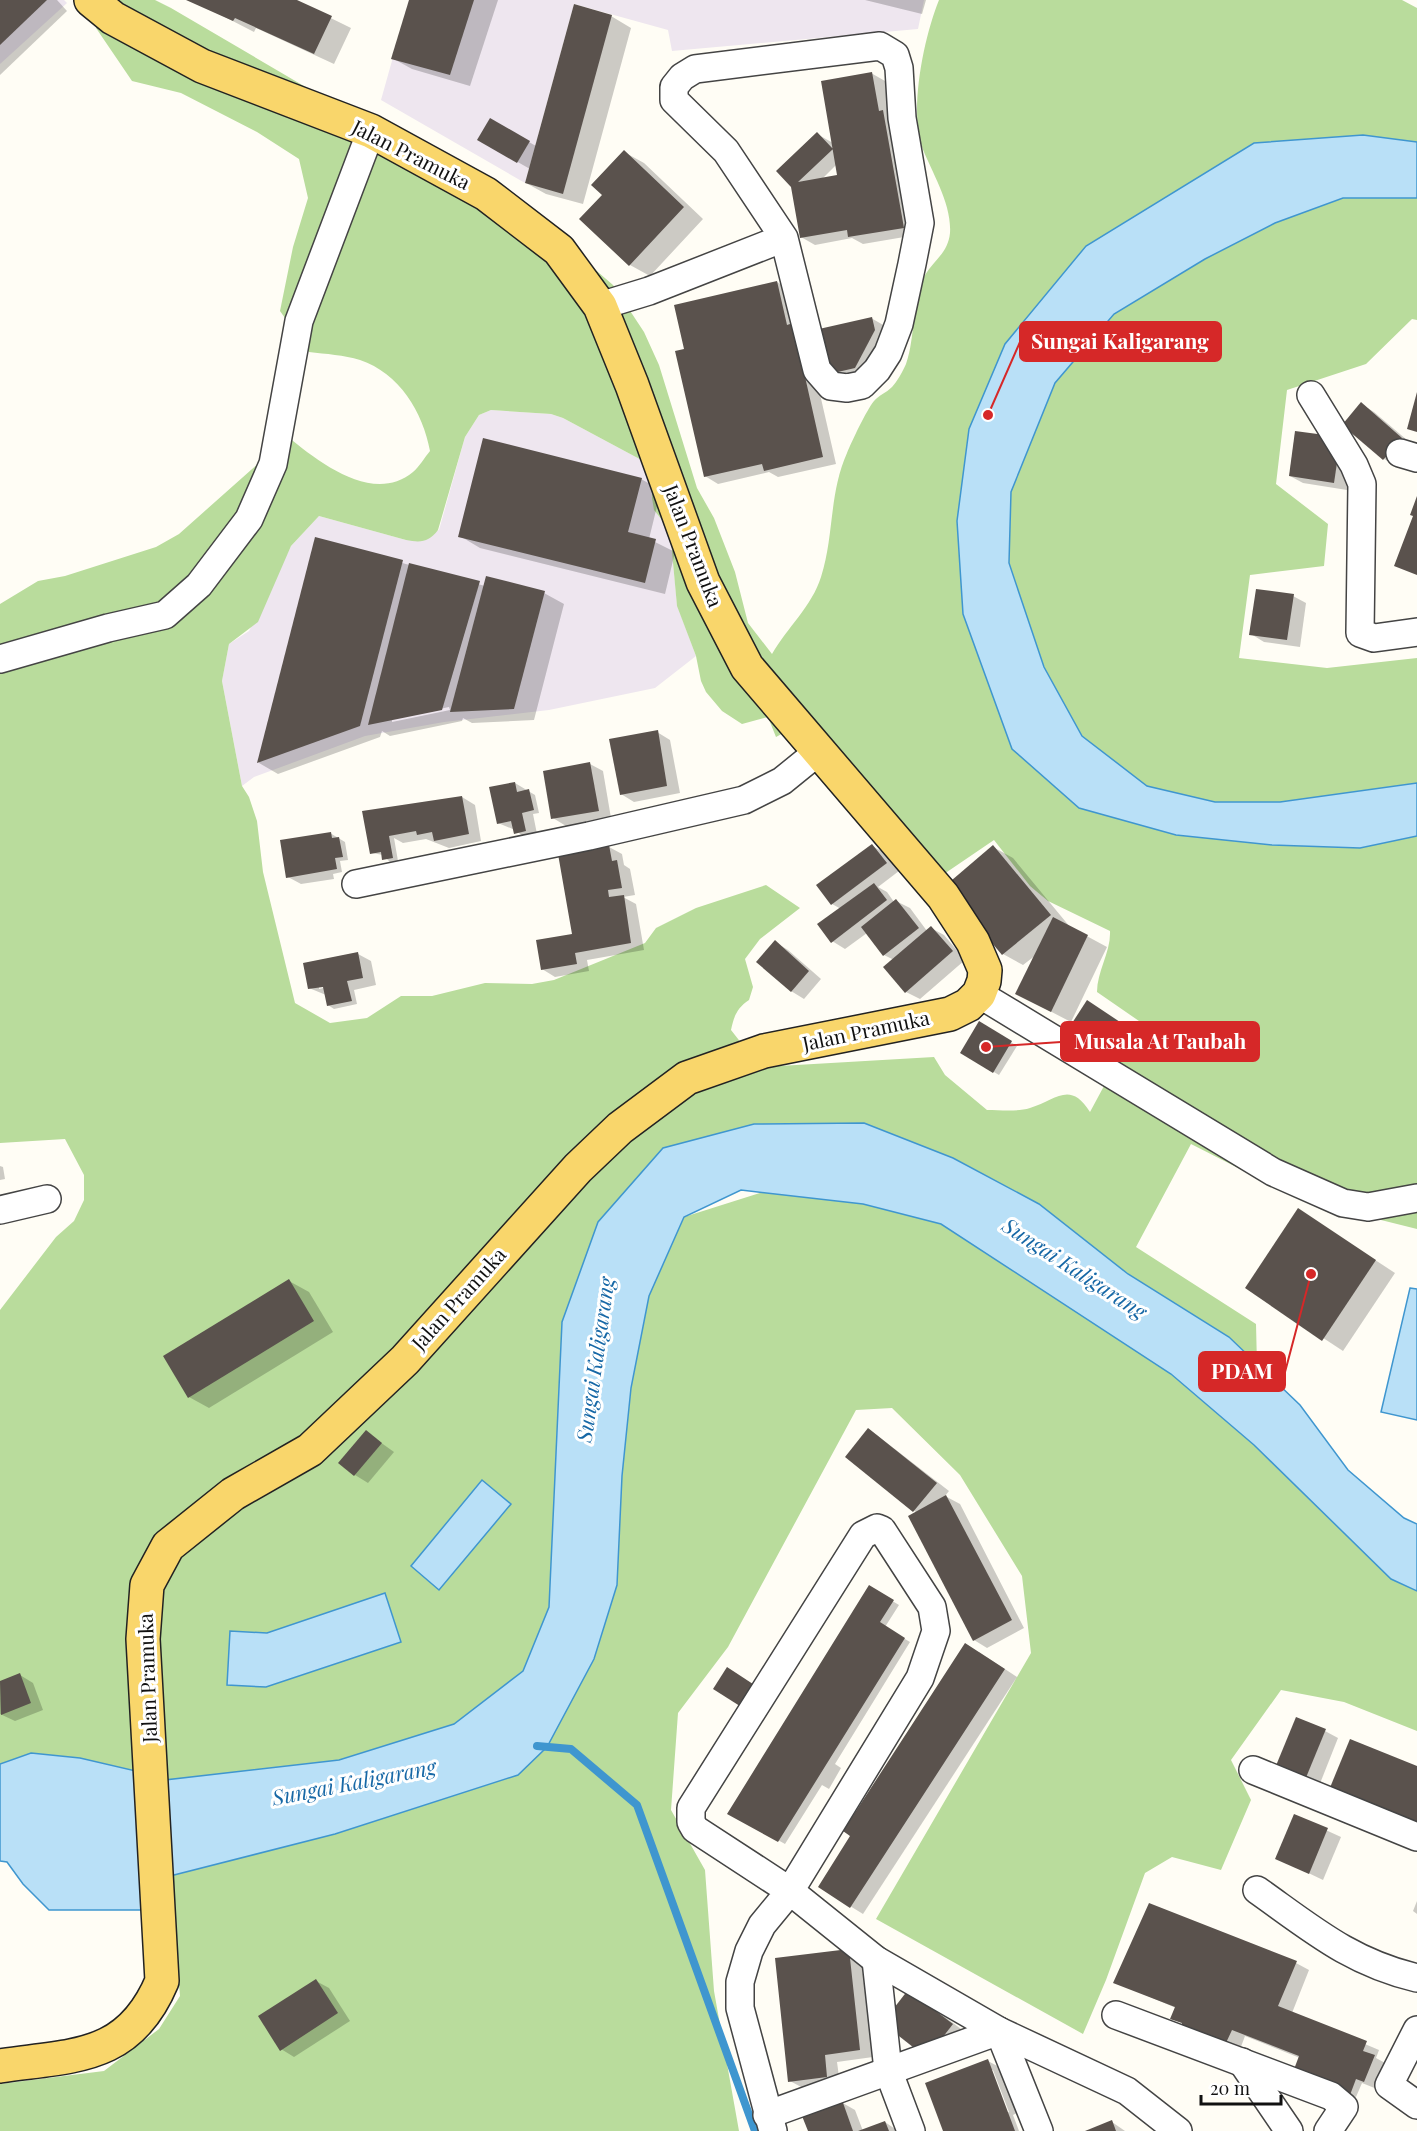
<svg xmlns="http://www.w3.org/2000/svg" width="1417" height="2131" font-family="'Playfair Display',serif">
	<rect width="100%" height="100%" fill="#fffdf5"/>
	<g fill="#eee6ef">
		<path d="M0,0H64L67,3L0,64Z"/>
		<path d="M409,0H924L918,29L672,51L668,30L574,4L525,183L381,100Z"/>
		<path d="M491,410L551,414L563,418L647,463L670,530L677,605L696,656L655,688L549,710L444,722L365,736L254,777L242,786L222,681L229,644L249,631L291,546L319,516L406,540L439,530L465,437L479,415Z"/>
	</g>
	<g fill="#b9dc9c" fill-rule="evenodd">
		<path d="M113,0H155L171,8L548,229L613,285L644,332L659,365L697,488L714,518L735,572L748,623L772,654C787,628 812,606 821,577C834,537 829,493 847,453C852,441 866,411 874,401C879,395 886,393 892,387C897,382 903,371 906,364C916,336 911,302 925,275C934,260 948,253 950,233C952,204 932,173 922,147C909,109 924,37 939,0H1402L1417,8V142L1363,135L1086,246L963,614L1176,835L1272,845L1360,848L1417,836V1229L1301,1200L1191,1144L1136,1247L1256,1324L1257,1365L1229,1337L1128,1274L1039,1204L953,1158L864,1123L754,1124L562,1322L549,1607L523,1671L454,1724L339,1760L165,1780L80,1758L31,1753L0,1764V1310L56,1237L74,1221L84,1200V1175L65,1139L0,1143V604L38,581L65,576L156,547L179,534L288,437C319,462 373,505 413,472C419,467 425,457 430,451C423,412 399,373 360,360C344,355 326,354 309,352L280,311L293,247L308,198L299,159L257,132L181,93L132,81L96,28ZM491,410L551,414L563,418L647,463L653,474L652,498L654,510L670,530L677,606L696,656L701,681L706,692L722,711L742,724L768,717L776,737L811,718L944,874L994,840L1030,886L1048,901L1110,931C1111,952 1097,971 1097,992L1139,1021L1090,1112C1070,1080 1056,1100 1030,1108C1017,1112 1000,1110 987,1110L945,1075L934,1057L760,1067L731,1030C734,1016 737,1008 749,1000L753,987L745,959L760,939L800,908L766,885L696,908L656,928L645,943L554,980L532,984L485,983L432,996H401L367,1018L330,1023L295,1003L263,872L257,821L249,797L242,786L222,681L229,644L258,622L291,546L319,516L406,540C421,543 429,542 438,530L465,437L479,415Z"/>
		<path d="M1343,198H1417V320L1412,319L1366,364L1287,390L1276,484L1328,524L1324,566L1250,575L1239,658L1327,668L1417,658V783L1280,802H1215L1147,786L1082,736L1044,667L1009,563L1011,492L1055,383L1114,314L1205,259L1275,223Z"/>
		<path d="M763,1192L863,1204L941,1224L1171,1374L1254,1445L1391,1579L1417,1591V1731L1344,1702L1281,1690L1231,1760L1251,1800L1221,1870L1172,1857L1145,1873L1106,1980L1083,2034L876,1919L1031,1653L1022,1576L960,1475L892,1408L856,1410L728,1647L678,1713L671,1810L705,1870L714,1991L739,2131H0V2084L104,2071L159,2029L180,1996L170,1876L335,1834L509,1777L622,1476L631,1388L649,1296L684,1217Z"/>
	</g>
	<g fill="#b9e0f7" stroke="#3f96cf" stroke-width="1.5">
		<path d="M1363,135L1417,142V198H1343L1275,223L1205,259L1114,314L1055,383L1011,492L1009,563L1044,667L1082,736L1147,786L1215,802H1280L1417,783V836L1360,848L1272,845L1176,835L1079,808L1012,749L963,614L957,521L969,429L1005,344L1086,246L1254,143Z"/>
		<path d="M864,1123L953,1158L1039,1204L1128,1274L1229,1337L1300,1405L1348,1470L1404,1518L1417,1524V1591L1391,1579L1254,1445L1171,1374L941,1224L863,1204L741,1190L684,1217L649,1296L631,1388L622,1476L617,1585L594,1659L547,1747L518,1775L335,1834L170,1876L165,1780L339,1760L454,1724L523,1671L549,1607L562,1322L598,1222L663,1148L754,1124Z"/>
		<path d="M1410,1288L1417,1289V1420L1381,1412Z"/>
		<path d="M482,1480L511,1504L439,1590L411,1566Z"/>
		<path d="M385,1593L401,1642L266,1687L227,1685L230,1631L267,1633Z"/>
		<path d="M31,1753L80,1758L136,1771L143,1910H49L23,1884L7,1862L0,1861V1764Z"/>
	</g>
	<g fill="#0003" fill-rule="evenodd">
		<path d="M0,0H57L67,11L0,75Z"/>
		<path d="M192,0H294L351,28L334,64L256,28L254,32Z"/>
		<path d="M411,0H498L470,86L412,69L392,58Z"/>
		<path d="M865,0H926L922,14Z"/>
		<path d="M611,16L631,28L583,204L546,194L526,183L530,169L479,140L490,120L536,146Z"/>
		<path d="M871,73L885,81L916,235L863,244L852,238L815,245L801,237L793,186L817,134L833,143ZM837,164L839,176L822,179Z"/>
		<path d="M624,152L644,163L703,219L650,276L630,265L581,218L604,195Z"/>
		<path d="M777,282L790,290L806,333L836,464L778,477L769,472L718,484L705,476L686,350Z"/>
		<path d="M871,318L885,326L868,375L844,380L831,373Z"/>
		<path d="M1361,404L1374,412L1414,446L1397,466L1384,459Z"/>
		<path d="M1297,432L1351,465L1347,490L1303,483L1290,476Z"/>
		<path d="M641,479L661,490L649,539L675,552L665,594L480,548L460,536Z"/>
		<path d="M316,539L485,586L544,593L564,604L534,720L472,723L463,718L462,721L390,736L382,731L380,737L278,774L259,763ZM449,707L450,710L392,722V719Z"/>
		<path d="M1293,596L1306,603L1300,647L1264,642L1251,634Z"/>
		<path d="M657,732L670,740L680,793L634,802L621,794Z"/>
		<path d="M590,764L603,771L611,818L566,826L553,818Z"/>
		<path d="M515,783L535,795L539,813L533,814L538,839L528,840L515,830L498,823Z"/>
		<path d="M462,797L475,805L481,841L449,848L426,839L403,843L394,838L398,861L390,862L383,855L372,853L364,812Z"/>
		<path d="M330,833L345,842L348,860L340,861L342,872L333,874L334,879L301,884L288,877Z"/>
		<path d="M872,846L885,853L899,871L878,887L887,892L894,902L896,901L910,908L927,931L931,928L944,935L965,960L920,999L906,992L894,960L884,955L867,933L845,949L832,941L841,909L832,904Z"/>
		<path d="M609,847L622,854L624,865L630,869L635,895L623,897L636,904L644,950L587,960L589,971L555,977L542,969L574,935Z"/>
		<path d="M993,847L1013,858L1070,927L1107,947L1071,1022L1017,994L1036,955L1023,965L1003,954Z"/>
		<path d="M775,942L788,950L821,979L804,999L791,991Z"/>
		<path d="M358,954L371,961L376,985L354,990L357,1004L334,1009L328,1005L326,995L309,988ZM335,985L319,989V986Z"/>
		<path d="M1100,1010L1132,1031L1113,1059L1101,1052Z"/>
		<path d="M980,1023L1017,1046L999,1075L962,1053Z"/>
		<path d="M0,1166L3,1167L5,1179L0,1180Z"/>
		<path d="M1299,1210L1395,1273L1343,1351L1247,1288Z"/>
		<path d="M289,1281L309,1292L333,1332L209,1408L189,1397Z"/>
		<path d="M869,1429L949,1491L945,1496L960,1504L1024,1628L987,1648L974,1640L917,1513L847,1457Z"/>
		<path d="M366,1432L394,1452L368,1483L355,1475Z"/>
		<path d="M869,1587L899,1605L885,1627L910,1642L835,1764L841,1768L829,1789L822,1785L785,1844L729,1813Z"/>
		<path d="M979,1652L1017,1677L863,1914L850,1906Z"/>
		<path d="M20,1675L33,1683L43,1710L15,1721L0,1714V1683Z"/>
		<path d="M1325,1731L1338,1738L1319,1786L1277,1768Z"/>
		<path d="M1295,1816L1341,1837L1323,1880L1277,1858Z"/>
		<path d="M1417,1901V1914L1413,1911Z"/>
		<path d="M848,1951L861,1958L873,2057L837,2062L840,2084L803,2088L790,2081Z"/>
		<path d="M1296,1963L1309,1970L1292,2013L1379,2050L1376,2058L1387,2064L1377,2089L1362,2083L1356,2097L1329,2086L1300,2058L1245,2036L1239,2052L1172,2018L1176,2008L1115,1982Z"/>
		<path d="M316,1981L329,1988L350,2021L294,2057L281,2049Z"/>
		<path d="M921,1999L965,2032L946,2058Z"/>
		<path d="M988,2061L1001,2068L1017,2113L1013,2115L1019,2131H945ZM990,2070H993L1009,2112L1006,2113Z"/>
		<path d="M841,2102L855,2110L863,2131L885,2122L898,2131H810Z"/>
		<path d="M1112,2122L1125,2131H1088Z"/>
	</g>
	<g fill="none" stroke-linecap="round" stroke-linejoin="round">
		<path stroke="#3f96cf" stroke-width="8" d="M537,1746L571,1749L637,1805L755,2131"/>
	</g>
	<g fill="#5a524d">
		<path d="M0,0H47L0,45Z"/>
		<path d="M186,0H297L332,16L314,54L235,18L233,21Z"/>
		<path d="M409,0H474L450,75L391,59Z"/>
		<path d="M574,4L612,15L563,194L525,183Z"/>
		<path d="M872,72L879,111L883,110L904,228L848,237L847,230L800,238L791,187L776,171L817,132L833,149L798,182L837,175L821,81Z"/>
		<path d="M490,118L530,141L517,163L477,140Z"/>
		<path d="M624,150L684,207L629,266L579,219L602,195L591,185Z"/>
		<path d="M777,281L787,325L793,323L823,457L764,471L762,464L704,477L675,351L684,349L674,305Z"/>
		<path d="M872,317L875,330L855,368L829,374L819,329Z"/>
		<path d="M1417,392V432L1407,429Z"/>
		<path d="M1361,402L1402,438L1383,460L1342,425Z"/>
		<path d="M1295,431L1325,435L1338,456L1334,483L1289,476Z"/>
		<path d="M483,438L642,478L628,532L656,539L645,583L458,537Z"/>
		<path d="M1417,496V575L1394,566L1413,516L1410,515Z"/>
		<path d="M315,537L403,560L360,726L257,763Z"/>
		<path d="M409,563L480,581L442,710L368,725Z"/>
		<path d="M486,576L545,591L514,709L450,712Z"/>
		<path d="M1256,589L1294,594L1287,640L1249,635Z"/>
		<path d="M658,730L667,786L620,795L609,739Z"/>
		<path d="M590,762L599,811L551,819L543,771Z"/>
		<path d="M515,782L517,792L529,789L534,810L522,813L526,831L514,834L511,821L497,824L489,787Z"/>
		<path d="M462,796L469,834L434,841L432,832L417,835L416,831L389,836L393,858L382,860L381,852L370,854L362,811Z"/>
		<path d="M331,832L332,838L339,837L343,857L335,858L337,869L286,878L280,840Z"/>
		<path d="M872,844L887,863L831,905L816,885Z"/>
		<path d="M609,845L612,861L617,860L622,888L608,890L609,897L624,895L631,943L575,953L577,964L541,970L536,940L572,934L558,854Z"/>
		<path d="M993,845L1051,915L1002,955L945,886Z"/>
		<path d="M874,883L887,900L831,943L817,924Z"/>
		<path d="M896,899L919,928L883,956L861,927Z"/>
		<path d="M1053,917L1088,935L1051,1012L1015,994Z"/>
		<path d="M931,926L953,951L905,993L883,967Z"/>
		<path d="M775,940L809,971L791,992L756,962Z"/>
		<path d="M358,952L363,978L347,981L352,1001L327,1006L323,987L308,989L303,963Z"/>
		<path d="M1087,1000L1120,1022L1100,1053L1067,1031Z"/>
		<path d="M979,1021L1012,1041L993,1073L960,1053Z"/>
		<path d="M1298,1208L1376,1260L1322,1341L1245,1288Z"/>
		<path d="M289,1279L314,1321L188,1398L163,1356Z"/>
		<path d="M868,1428L937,1483L913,1512L845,1457Z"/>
		<path d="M366,1430L382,1443L354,1476L338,1463Z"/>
		<path d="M946,1495L1012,1620L973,1641L908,1516Z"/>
		<path d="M869,1585L894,1600L880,1622L905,1638L778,1842L727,1814Z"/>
		<path d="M965,1643L1005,1669L850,1908L818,1887L850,1836L843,1831Z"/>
		<path d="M727,1667L756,1686L743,1708L713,1689Z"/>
		<path d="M20,1673L31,1703L1,1715L0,1681Z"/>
		<path d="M1296,1717L1326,1729L1305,1780L1275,1768Z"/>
		<path d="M1350,1739L1417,1766V1825L1329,1790Z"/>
		<path d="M1294,1814L1328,1828L1309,1874L1275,1859Z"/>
		<path d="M1149,1903L1297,1961L1278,2006L1367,2041L1363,2051L1375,2055L1364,2082L1356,2079L1350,2095L1293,2072L1299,2056L1232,2030L1225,2045L1181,2027L1182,2023L1170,2019L1175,2007L1113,1983Z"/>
		<path d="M849,1949L860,2050L825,2055L827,2077L788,2082L775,1958Z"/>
		<path d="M316,1979L338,2013L280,2051L258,2016Z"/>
		<path d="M908,1990L953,2024L932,2051H918L890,2029L887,2017Z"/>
		<path d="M988,2059L1015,2131H943L925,2083Z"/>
		<path d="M842,2100L853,2131H808L802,2116Z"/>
		<path d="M1112,2120L1116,2131H1085Z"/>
		<path d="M885,2121L889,2131H858Z"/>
	</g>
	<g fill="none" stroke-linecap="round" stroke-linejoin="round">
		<g stroke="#444" stroke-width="30">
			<g id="minor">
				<path d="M600,306L649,291L784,238L726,151L674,100V87L682,77L695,69L880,46L895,55L899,68L902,118L920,223L912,264L899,324L888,353L877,370L862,385L847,388L831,386L817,370L784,238"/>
				<path d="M1311,395L1354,465L1362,484L1360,633L1374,638L1417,632"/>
				<path d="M1400,453L1417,458"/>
				<path d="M0,659L108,628L165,615L199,585L249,519L273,464L299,321L371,131"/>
				<path d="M356,884L589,836L744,800L782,781L819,751"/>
				<path d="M979,994L1273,1172L1343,1203L1368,1207L1417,1198"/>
				<path d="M0,1210L47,1199"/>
				<path d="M1253,1770L1417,1837"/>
				<path d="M1257,1890C1312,1929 1350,1962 1417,1978"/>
				<path d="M876,1960L888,2070L911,2131"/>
				<path d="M1116,2015L1331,2096L1344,2107L1328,2131"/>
				<path d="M1417,2030L1389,2085L1417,2105"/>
				<path d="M1242,2062L1289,2131"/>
				<path d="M767,2115L999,2031L1039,2131"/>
				<path d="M773,2131L740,2008V1982L749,1951L762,1925L790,1891L920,1678L936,1631L932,1607L882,1530L877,1528L863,1535L691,1808V1822L695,1829L790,1891L876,1960L999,2031L1127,2091L1178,2131"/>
			</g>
		</g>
		<g stroke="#222" stroke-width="36">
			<path id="major" d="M0,2066C74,2055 129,2060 162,1981L143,1639L147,1585L168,1546L233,1494L310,1450L405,1360L578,1168L620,1128L687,1078L764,1051L950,1014L968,1005L979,994L984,981L985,970L973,942L943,896L747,667L703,582L632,385L600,306L559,250L486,194L371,131L202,66L113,18L91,0"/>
		</g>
		<use href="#minor" stroke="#fff" stroke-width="27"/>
		<use href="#major" stroke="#f9d66b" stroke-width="33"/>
	</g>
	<g text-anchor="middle" stroke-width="6" stroke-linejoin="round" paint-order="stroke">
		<g font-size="20" fill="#111" stroke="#fff">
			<text transform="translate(411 155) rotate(27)" y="7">Jalan Pramuka</text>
			<text transform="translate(693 546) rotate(69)" y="7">Jalan Pramuka</text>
			<text transform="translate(866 1031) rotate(-12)" y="7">Jalan Pramuka</text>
			<text transform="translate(459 1299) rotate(-48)" y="7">Jalan Pramuka</text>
			<text transform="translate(148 1678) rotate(-92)" y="7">Jalan Pramuka</text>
		</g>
		<g font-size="21" font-style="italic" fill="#1768a6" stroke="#fff">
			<text transform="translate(1074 1269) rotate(33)" y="7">Sungai Kaligarang</text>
			<text transform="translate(596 1360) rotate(-82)" y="7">Sungai Kaligarang</text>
			<text transform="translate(354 1783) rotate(-11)" y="7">Sungai Kaligarang</text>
		</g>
	</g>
	<path fill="none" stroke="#d62828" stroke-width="2" d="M988 415L1020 342M986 1047L1061 1042M1311 1274L1285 1372"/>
	<g fill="#d62828" stroke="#fff" stroke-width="2">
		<circle cx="988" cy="415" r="6"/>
		<circle cx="986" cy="1047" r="6"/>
		<circle cx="1311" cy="1274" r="6"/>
	</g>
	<g fill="#d62828" stroke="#d62828" stroke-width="2">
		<rect x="1020" y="322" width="201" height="39" rx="6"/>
		<rect x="1061" y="1022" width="198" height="39" rx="6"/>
		<rect x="1199" y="1352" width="86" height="39" rx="6"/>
	</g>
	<g font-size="21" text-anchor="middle" font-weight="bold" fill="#fff">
		<text x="1120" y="349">Sungai Kaligarang</text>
		<text x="1160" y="1049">Musala At Taubah</text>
		<text x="1242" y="1379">PDAM</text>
	</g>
	<path d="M1201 2095v9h80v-9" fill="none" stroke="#111111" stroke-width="3"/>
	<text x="1210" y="2095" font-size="18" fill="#111111" stroke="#ffffff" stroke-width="4.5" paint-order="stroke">20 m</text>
</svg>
